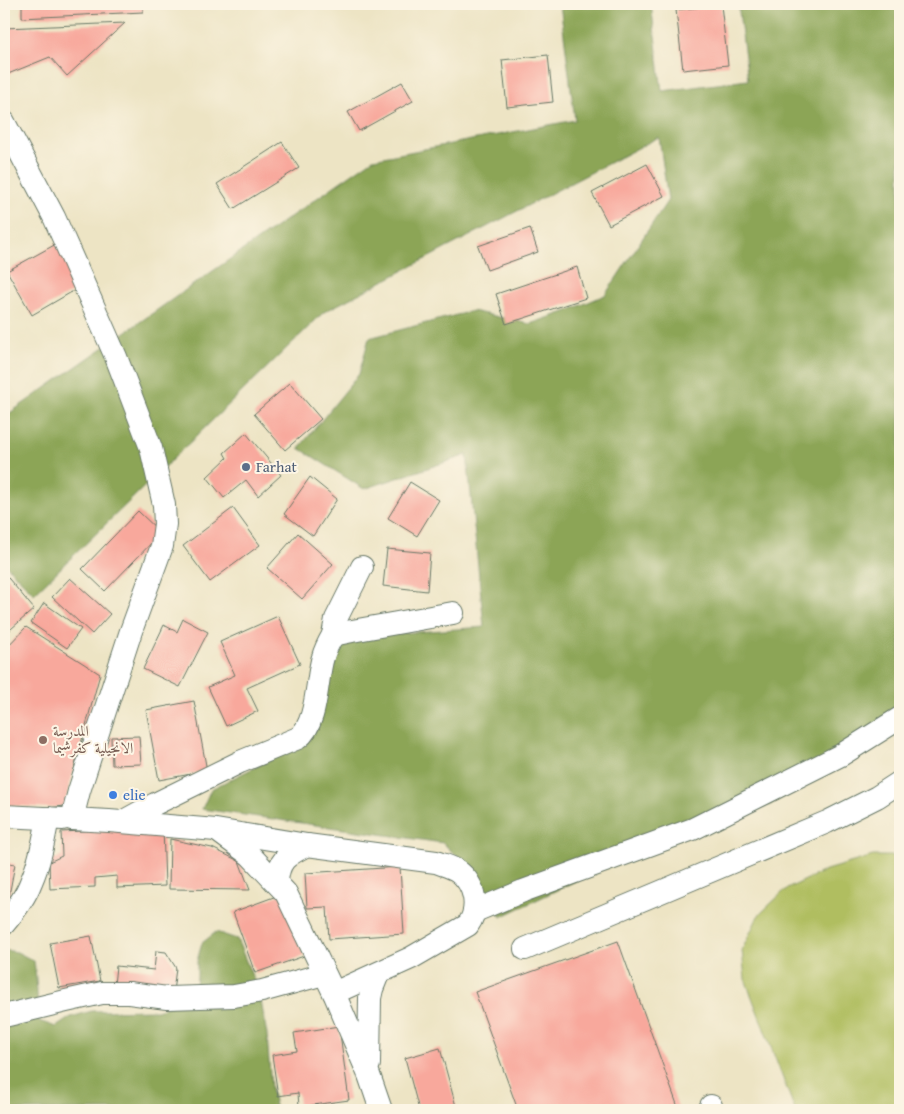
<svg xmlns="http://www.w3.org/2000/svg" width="904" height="1114" font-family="'Gentium Book Plus',Amiri,serif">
	<rect width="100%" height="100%" fill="#fcf5e5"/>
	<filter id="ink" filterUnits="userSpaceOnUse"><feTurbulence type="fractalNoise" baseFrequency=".02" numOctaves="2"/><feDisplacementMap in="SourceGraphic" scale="10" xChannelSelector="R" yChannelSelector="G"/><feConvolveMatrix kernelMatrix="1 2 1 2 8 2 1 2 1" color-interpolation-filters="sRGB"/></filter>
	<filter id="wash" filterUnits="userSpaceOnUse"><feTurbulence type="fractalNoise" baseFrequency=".0096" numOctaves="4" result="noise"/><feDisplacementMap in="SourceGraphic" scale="20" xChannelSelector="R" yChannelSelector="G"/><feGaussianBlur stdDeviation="1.12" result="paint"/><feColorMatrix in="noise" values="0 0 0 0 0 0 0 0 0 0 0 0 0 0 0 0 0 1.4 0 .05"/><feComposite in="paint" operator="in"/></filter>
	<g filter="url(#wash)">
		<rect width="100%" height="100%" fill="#ede4c4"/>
		<path fill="#b0be61" stroke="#687e4a" d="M873,856H900V1110H795L745,979L742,950L758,916L785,890L826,870Z"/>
		<g fill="#8ca557" stroke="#567146">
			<path d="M560,4H651L662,91L748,80L738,4H900V724L770,805L704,819L501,917L477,876L443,843L202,809L211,789L306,742L334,638L484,627L467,455L364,489L299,448L359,374L369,338L472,311L530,324L565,312L605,295L668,200L659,137L324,312L34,594L4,563V417L373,159L575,120Z"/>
			<path d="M216,932L237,939L260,995L267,1035L271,1088L276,1110H4V950L17,952L34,961C37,981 37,1001 39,1021L56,1027L71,1017L92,1011L156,1010L194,1000L197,977V961L202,943Z"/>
		</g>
		<g id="blocks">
			<g fill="#f8a89c">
				<path d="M22,4H143V12L22,18Z"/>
				<path d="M721,5L728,65L683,70L676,10Z"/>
				<path d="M125,23L67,76L50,57L8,74L4,70V28Z"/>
				<path d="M548,55L553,102L507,107L502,60Z"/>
				<path d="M402,82L413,101L359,131L348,112Z"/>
				<path d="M4,134L13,153L4,158Z"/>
				<path d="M282,142L299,168L233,209L217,184Z"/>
				<path d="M647,164L664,196L609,225L592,193Z"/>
				<path d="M530,228L538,252L487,270L478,246Z"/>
				<path d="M58,243L82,286L32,315L7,271Z"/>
				<path d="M577,267L586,298L506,324L496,294Z"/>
				<path d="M290,383L321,419L285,450L254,414Z"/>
				<path d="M246,433L281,475L258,496L246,480L224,498L207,477L227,458L224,453Z"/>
				<path d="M310,477L337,499L313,536L284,514Z"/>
				<path d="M410,482L439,500L417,536L388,518Z"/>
				<path d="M233,508L260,545L210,582L183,546Z"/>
				<path d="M138,511L161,533L105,591L82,569Z"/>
				<path d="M298,533L333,564L302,599L267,568Z"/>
				<path d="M387,549L430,553L427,591L383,586Z"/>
				<path d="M4,573L34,609L4,635Z"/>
				<path d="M70,578L110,614L92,634L52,597Z"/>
				<path d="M44,603L81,629L67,648L31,623Z"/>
				<path d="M278,616L300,664L247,688L258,711L226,726L208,687L235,675L220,642Z"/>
				<path d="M183,619L208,632L180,687L143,669L164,625L177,632Z"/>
				<path d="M26,627L100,674L64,806L49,808L4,805V650Z"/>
				<path d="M194,701L207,771L159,780L146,710Z"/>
				<path d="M139,736L141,764L112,765L111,737Z"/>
				<path d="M163,827L165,886L117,888V876L95,878V887L50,889L49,862L62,856L61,832Z"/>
				<path d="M170,839L212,848L239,861L250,890L169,889Z"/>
				<path d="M4,862L15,864L9,896L4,895Z"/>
				<path d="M400,867L404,934L329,939L327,907L307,908L305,873Z"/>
				<path d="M282,894L304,956L255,973L233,912Z"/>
				<path d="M91,936L100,981L59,988L50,943Z"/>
				<path d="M618,941L679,1110H518L475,992Z"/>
				<path d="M156,951L166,952L176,968L173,992L114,985L116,966L154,970Z"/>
				<path d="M339,1026L349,1100L299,1107L298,1093L278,1096L272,1055L297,1051L294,1033Z"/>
				<path d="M440,1048L457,1110H419L405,1058Z"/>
			</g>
		</g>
	</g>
	<g filter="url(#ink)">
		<use href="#blocks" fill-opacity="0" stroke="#677766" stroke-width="1"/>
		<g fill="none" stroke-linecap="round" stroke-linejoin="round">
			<g stroke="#677766" stroke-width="24">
				<g id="minor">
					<path d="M4,122L54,217L116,357L151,448L164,505L165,524L162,546L131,631L79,791L72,819L109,821L216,830L307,845L436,862C444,865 452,867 458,871C475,884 480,908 468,925L411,958L334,993"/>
					<path d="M333,635L336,619L362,567"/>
					<path d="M4,816L63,819"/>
					<path d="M122,822L155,804L240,762L298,738C318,724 316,679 323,657C325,649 329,642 333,635L352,631L453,613"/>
					<path d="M219,832L250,855L286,893L334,993L369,1075L381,1110"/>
					<path d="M277,883C278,859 288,855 307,845"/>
					<path d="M475,911L523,891L693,829L841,755L900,718"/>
					<path d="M4,924C15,911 25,898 31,882C40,862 44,839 48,818"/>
					<path d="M525,949L827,822L877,797L900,782"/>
					<path d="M4,1016L66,1001L102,993H129L167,998L234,996L262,991L324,974"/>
					<path d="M369,1064L370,998L372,989L378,974"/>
					<path d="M711,1106L712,1110"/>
				</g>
			</g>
			<use href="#minor" stroke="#fff" stroke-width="22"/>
		</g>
	</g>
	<circle fill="#5c6f8a" stroke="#fcf5e5" stroke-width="2" cx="246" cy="467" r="5"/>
	<circle fill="#8d6e63" stroke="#fcf5e5" stroke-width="2" cx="43" cy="740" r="5"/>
	<circle fill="#3f7fe0" stroke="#fcf5e5" stroke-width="2" cx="113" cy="795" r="5"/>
	<g text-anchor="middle" stroke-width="4" stroke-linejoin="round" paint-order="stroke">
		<g font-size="15" fill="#4e5e75" stroke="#fcf5e5" text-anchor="start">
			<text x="256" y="472">Farhat</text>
		</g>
		<g font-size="15" fill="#785e54" stroke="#fcf5e5" text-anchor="start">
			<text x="53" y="736">المدرسة<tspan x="53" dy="17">الانجيلية كفرشيما</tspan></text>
		</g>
		<g font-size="15" fill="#366cbe" stroke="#fcf5e5" text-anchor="start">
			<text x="123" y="800">elie</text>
		</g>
	</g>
	<rect width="904" height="1114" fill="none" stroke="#fcf5e5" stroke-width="20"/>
</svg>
